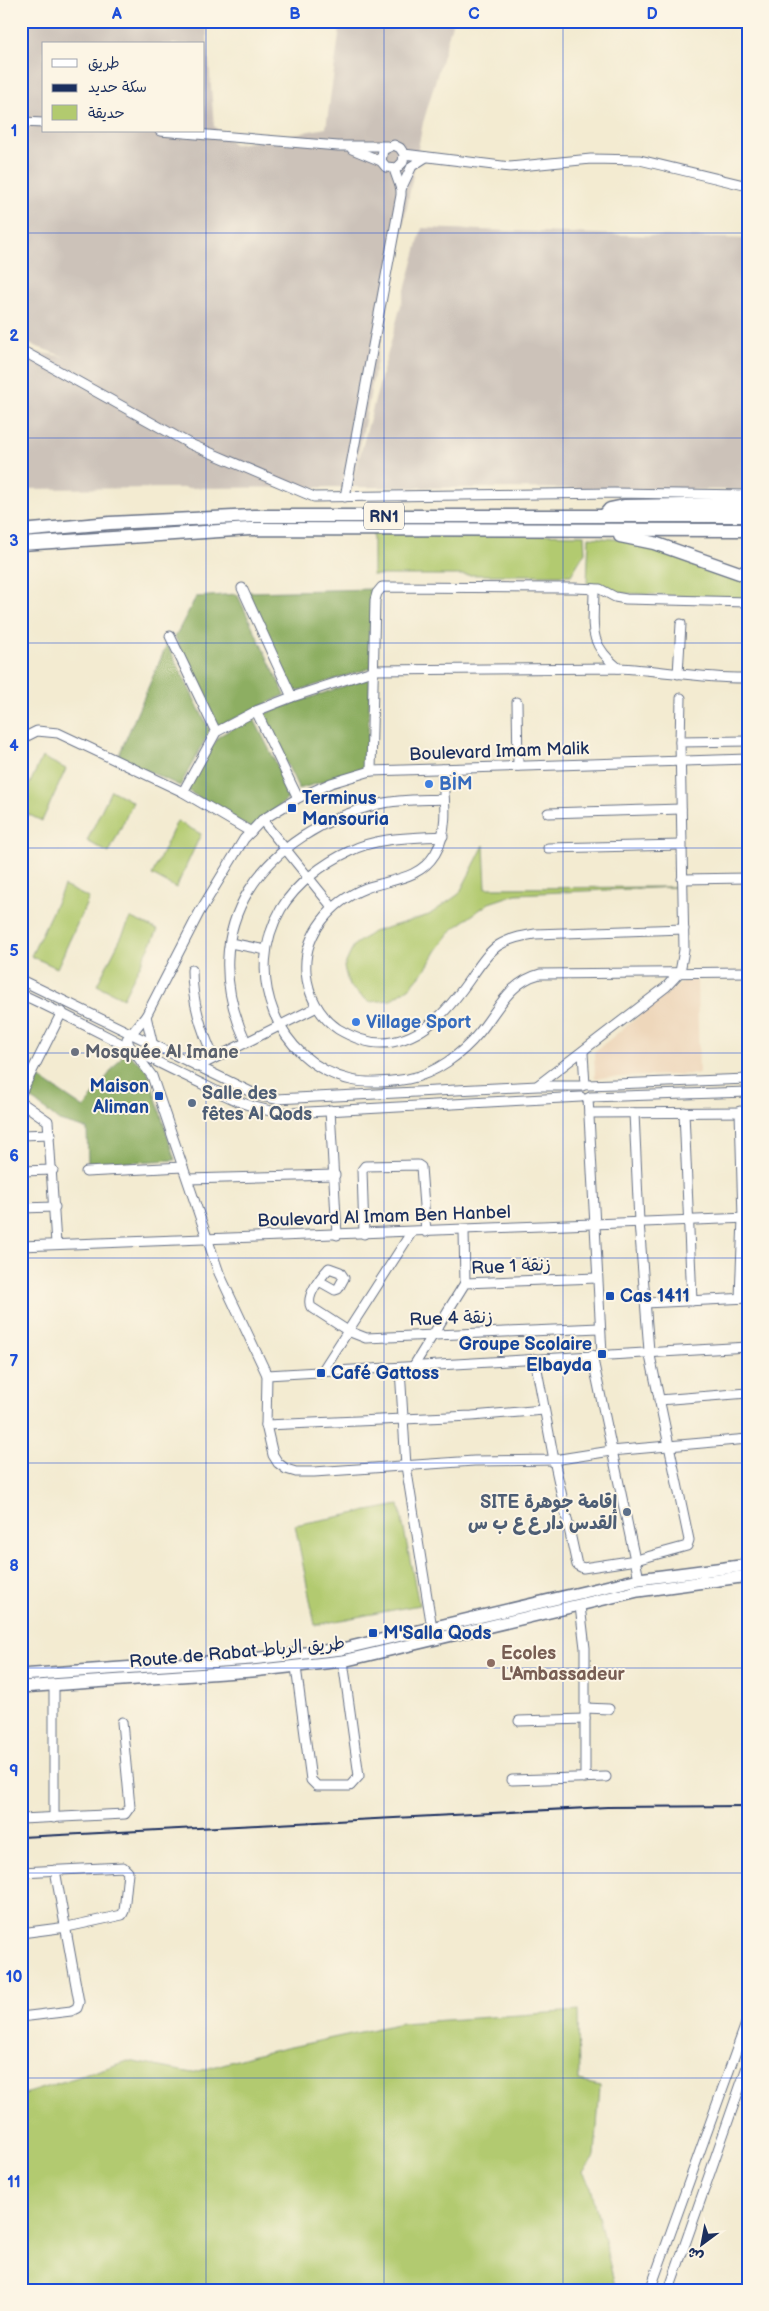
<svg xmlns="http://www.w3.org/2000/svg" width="769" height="2311" font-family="'Balsamiq Sans','Playpen Sans Arabic',sans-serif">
	<rect width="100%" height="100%" fill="#fcf5e5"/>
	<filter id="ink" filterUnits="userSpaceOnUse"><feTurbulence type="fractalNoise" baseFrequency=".02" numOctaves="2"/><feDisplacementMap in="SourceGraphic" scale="10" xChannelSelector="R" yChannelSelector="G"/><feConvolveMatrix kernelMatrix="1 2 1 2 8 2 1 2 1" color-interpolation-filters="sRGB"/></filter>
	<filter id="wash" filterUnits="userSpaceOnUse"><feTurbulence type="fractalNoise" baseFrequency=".0096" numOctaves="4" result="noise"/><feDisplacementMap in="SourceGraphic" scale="20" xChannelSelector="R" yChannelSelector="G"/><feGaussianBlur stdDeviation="1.12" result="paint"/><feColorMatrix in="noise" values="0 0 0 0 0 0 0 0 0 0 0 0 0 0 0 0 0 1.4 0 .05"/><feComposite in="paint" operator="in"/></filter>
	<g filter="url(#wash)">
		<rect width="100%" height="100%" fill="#f3ebd1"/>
		<path fill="#eed7bb" d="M684,980H697L699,1074L595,1078L594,1052Z"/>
		<path fill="#ccc2b9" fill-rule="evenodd" d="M21,21H206L214,126L234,145L326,128L341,21H453L423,123L354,477L422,228L748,239V490L352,487L21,489V349L65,357L21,341ZM44,44H204V131H44Z"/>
		<g fill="#b2ca6f" stroke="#667c66">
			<path d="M373,532L584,535L585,552L571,575H373Z"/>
			<path d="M589,537L625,540L748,574V599L616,593L609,588L587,583Z"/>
			<path d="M42,757L66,769L42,821L21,811V803Z"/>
			<path d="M111,790L133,802L109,853L87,841Z"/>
			<path d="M177,821L201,834L176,888L152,875Z"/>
			<path d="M484,845L486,888L675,887L516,894L489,903L453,929L437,950L425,970L410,987L391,1000L369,1002L349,986L344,967L354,945L373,932L429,915L459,894Z"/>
			<path d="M64,886L89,898L57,968L31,956Z"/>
			<path d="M131,918L158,930L123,998L97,985Z"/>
			<path d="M399,1505L419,1605L315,1625L295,1525Z"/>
			<path d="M578,2011L579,2081L600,2086L595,2156L583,2172L591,2187L616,2290H21V2095L128,2061L192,2073L254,2055L402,2023Z"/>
		</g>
		<g fill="#8dae62" stroke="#546e60">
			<path d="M371,589V668L294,692L248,592Z"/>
			<path d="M237,594L285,695L218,726L175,637L196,597Z"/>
			<path d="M167,644L210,731L180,786L118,757Z"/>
			<path d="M370,677L367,768L299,789L263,714Z"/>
			<path d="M253,717L292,795L253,830L185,789L219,736Z"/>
			<path d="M125,1052L147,1069L175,1160L88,1164L87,1129L59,1121L26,1094L35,1075L84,1108Z"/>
		</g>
	</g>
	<g filter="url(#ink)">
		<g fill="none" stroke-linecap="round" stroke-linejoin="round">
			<g stroke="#677186" stroke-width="11">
				<g id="minor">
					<path d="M745,21L748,26"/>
					<path d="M21,122L44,123"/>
					<path d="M160,131L338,146H387"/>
					<path d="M352,149L381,161"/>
					<path d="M404,154L403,162L397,168L386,167L381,161L383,150L394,145L400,148L404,154L510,167L591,159L640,160L748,186"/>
					<path d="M401,189L412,166L426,157"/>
					<path d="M21,350L190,444L314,497L614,493L748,495"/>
					<path d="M345,497L401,195V189L394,169"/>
					<path d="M242,588L292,697"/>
					<path d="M594,589C594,627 586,641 618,668"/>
					<path d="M170,636L216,732"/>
					<path d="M678,674L681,624"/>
					<path d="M517,702L518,766"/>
					<path d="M256,711L298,798"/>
					<path d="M21,739L37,731L58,733L183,792L251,832"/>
					<path d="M680,742L681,698"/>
					<path d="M748,759L371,771L331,783L298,798L262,820L244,839L199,913L146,1016L127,1039L129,1045L152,1076L219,1273L267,1375L266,1425L273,1455L278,1463L286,1469L296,1472H314L474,1461L554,1460L611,1451L748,1439"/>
					<path d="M442,769C444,796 450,829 435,854C419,880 391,879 366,888C332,901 303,934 306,972C308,995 319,1016 338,1029C355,1039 373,1046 392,1042C429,1035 452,1005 472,976C480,965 488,952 499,945C510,938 523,936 535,934L684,929"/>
					<path d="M371,771L375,600L377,593L382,587L573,588L600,589L615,597L626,599L748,602"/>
					<path d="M183,792L216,732L256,711L292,697L375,670L618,668C662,670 704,679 748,678"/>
					<path d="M548,813L681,809"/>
					<path d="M262,820L333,908"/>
					<path d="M443,836C412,838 378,837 350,851C324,863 296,884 281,909C243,974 276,1062 351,1080C369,1084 389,1082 408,1079C435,1074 462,1054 479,1033C498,1010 509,982 540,974L748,972"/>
					<path d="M548,848L681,845"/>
					<path d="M682,879L748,878"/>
					<path d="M230,943L266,950"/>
					<path d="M192,970C192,1002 201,1029 214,1058"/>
					<path d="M21,980L257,1095L276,1099L538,1086H582"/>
					<path d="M21,994C78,1020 133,1051 190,1078C223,1094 252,1112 290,1113L581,1097"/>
					<path d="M146,1016L153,1046"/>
					<path d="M246,1042C192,925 264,833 379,804C400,799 423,800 444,799"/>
					<path d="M583,1053L585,1085"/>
					<path d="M197,1067L317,1007"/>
					<path d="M538,1085L666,987L680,972L684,950L680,742L748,741"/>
					<path d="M588,1085L748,1079"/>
					<path d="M21,1093L62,1012"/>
					<path d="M590,1097L748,1092"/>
					<path d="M588,1098L602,1354"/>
					<path d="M21,1102L48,1121L56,1244"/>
					<path d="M330,1110L337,1235"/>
					<path d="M740,1111L743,1218L740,1298"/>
					<path d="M684,1112L692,1301"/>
					<path d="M589,1113L748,1112"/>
					<path d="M21,1135L51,1134"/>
					<path d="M21,1171L53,1170"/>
					<path d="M86,1172L183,1167"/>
					<path d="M188,1179L335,1175"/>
					<path d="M21,1208L55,1207"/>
					<path d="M464,1230L465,1283"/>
					<path d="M364,1234L362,1170L365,1166L418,1165L421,1167L426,1232"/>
					<path d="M21,1246L748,1218"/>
					<path d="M319,1281L335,1290L338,1289L344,1278L340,1272L329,1268C321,1277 305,1296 311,1307L348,1331L366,1338L599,1328"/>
					<path d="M645,1303L748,1298"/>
					<path d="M592,1355L639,1579"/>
					<path d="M535,1359L554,1460L577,1565L583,1568L636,1560L687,1546L689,1540L649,1351L639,1222L634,1113"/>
					<path d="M413,1367L465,1283L597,1278"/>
					<path d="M400,1369L406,1466L432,1628"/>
					<path d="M321,1373L411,1233"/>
					<path d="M267,1375L748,1347"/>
					<path d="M659,1400L748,1393"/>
					<path d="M266,1425L472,1416L544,1410"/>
					<path d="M580,1606L585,1648V1778"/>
					<path d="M296,1667L311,1780L317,1786H350L359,1776L343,1661"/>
					<path d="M585,1708L609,1709"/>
					<path d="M519,1721L585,1719"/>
					<path d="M512,1780L606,1777"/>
					<path d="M54,1818V1686"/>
					<path d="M21,1819L125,1814L130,1807L122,1722"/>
					<path d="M21,1872L123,1867L128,1872L124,1911L122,1915L67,1927L21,1933"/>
					<path d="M21,2017L71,2011L77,2008L79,2002L55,1870"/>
					<path d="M650,2290L748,2018"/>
					<path d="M669,2290L748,2064"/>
				</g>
			</g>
			<g stroke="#677186" stroke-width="14">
				<g id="major">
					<path d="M21,1675L251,1659L342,1649L639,1579L748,1565"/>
					<path d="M21,1687L252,1671L343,1661L638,1591L748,1576"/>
				</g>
			</g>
			<g stroke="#677186" stroke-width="15">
				<g id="highway">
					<path d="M604,516L610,509L624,506L748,504"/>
					<path d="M21,531L110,523L254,516H748"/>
					<path d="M620,536L654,543L748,576"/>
					<path d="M21,544L250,529L748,530"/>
				</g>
			</g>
			<use href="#minor" stroke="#fff" stroke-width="9"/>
			<use href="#major" stroke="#fff" stroke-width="11"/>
			<use href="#highway" stroke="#fff" stroke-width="12"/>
			<path stroke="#1b2f5e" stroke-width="2" d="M21,1837L607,1807L748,1806"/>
		</g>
	</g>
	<path fill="none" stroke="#1d4ed8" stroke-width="1" stroke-opacity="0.55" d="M206,21V2290M384,21V2290M563,21V2290M21,233H748M21,438H748M21,643H748M21,848H748M21,1053H748M21,1258H748M21,1463H748M21,1668H748M21,1873H748M21,2078H748"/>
	<g fill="#3f7fe0" stroke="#fcf5e5" stroke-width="2">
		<circle cx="429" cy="784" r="5"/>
		<circle cx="356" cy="1022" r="5"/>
	</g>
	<g fill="#1a4fb4" stroke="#fcf5e5" stroke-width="2">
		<rect x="287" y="803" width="10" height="10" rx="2.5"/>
		<rect x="154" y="1091" width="10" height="10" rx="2.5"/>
		<rect x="605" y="1291" width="10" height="10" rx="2.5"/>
		<rect x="597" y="1349" width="10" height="10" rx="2.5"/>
		<rect x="316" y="1368" width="10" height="10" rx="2.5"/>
		<rect x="368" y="1628" width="10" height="10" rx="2.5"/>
	</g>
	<circle fill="#6b7280" stroke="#fcf5e5" stroke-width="2" cx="75" cy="1052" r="5"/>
	<g fill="#5c6f8a" stroke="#fcf5e5" stroke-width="2">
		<circle cx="192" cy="1103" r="5"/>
		<circle cx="627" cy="1512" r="5"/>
	</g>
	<circle fill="#8d6e63" stroke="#fcf5e5" stroke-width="2" cx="491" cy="1663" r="5"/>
	<g text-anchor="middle" stroke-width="4" stroke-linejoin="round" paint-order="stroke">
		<rect fill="#fcf5e5" stroke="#5e6a86" stroke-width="1" x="364" y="502.5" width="40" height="27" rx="4"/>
		<g font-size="16" font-weight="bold" fill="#1b2f5e">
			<text x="384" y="522">RN1</text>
		</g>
		<g font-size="18" fill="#1b2f5e" stroke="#fcf5e5">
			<text transform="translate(499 751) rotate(-2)" y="6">Boulevard Imam Malik</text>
			<text transform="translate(384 1216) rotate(-2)" y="6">Boulevard Al Imam Ben Hanbel</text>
			<text transform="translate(511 1266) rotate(-3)" y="6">Rue 1 زنقة</text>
			<text transform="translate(451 1318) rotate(-2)" y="6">Rue 4 زنقة</text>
			<text transform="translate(237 1652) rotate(-5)" y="6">Route de Rabat طريق الرباط</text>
		</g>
		<g font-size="18" font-weight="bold" fill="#366cbe" stroke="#fcf5e5" text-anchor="start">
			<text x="439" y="790">BİM</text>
			<text x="366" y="1028">Village Sport</text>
		</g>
		<g font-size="18" font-weight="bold" fill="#164399" stroke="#fcf5e5" text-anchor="start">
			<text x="302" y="804">Terminus<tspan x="302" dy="21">Mansouria</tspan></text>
			<text x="149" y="1092" text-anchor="end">Maison<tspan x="149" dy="21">Aliman</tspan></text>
			<text x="620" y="1302">Cas 1411</text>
			<text x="592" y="1350" text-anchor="end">Groupe Scolaire<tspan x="592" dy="21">Elbayda</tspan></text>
			<text x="331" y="1379">Café Gattoss</text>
			<text x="383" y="1639">M'Salla Qods</text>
		</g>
		<g font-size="18" font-weight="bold" fill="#5b616d" stroke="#fcf5e5" text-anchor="start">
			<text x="85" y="1058">Mosquée Al Imane</text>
		</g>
		<g font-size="18" font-weight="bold" fill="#4e5e75" stroke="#fcf5e5" text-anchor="start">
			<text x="202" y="1099">Salle des<tspan x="202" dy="21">fêtes Al Qods</tspan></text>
			<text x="617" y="1508" text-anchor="end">SITE إقامة جوهرة<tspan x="617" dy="21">القدس دار ع ع ب س</tspan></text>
		</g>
		<g font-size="18" font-weight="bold" fill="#785e54" stroke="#fcf5e5" text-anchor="start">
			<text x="501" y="1659">Ecoles<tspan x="501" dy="21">L'Ambassadeur</tspan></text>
		</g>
	</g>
	<rect width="769" height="2311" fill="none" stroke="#fcf5e5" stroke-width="55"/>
	<rect x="42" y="42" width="162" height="90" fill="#fcf5e5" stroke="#a2a6af"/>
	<rect x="52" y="59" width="25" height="8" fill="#ffffff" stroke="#a2a6af"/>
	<text x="88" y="68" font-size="15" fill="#1b2f5e">طريق</text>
	<rect x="52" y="84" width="25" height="8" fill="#1b2f5e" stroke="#a2a6af"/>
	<text x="88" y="92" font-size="15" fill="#1b2f5e">سكة حديد</text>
	<rect x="52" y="105" width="25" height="15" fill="#b2ca6f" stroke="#a2a6af"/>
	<text x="88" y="118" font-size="15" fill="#1b2f5e">حديقة</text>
	<g transform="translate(702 2244) rotate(212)" stroke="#fcf5e5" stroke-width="4" paint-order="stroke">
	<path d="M0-4L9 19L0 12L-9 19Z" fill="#1b2f5e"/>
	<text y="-8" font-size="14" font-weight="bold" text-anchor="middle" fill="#1b2f5e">ش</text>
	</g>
	<rect x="28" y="28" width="714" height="2256" fill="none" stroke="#1d4ed8" stroke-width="2"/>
	<g font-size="16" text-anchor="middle" font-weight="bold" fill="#1d4ed8">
		<text x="117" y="19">A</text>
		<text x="295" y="19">B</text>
		<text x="474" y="19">C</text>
		<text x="652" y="19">D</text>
		<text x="14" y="136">1</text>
		<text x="14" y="341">2</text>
		<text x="14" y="546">3</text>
		<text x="14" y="751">4</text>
		<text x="14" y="956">5</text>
		<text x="14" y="1161">6</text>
		<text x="14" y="1366">7</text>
		<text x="14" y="1571">8</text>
		<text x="14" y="1776">9</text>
		<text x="14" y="1982">10</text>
		<text x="14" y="2187">11</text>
	</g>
</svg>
